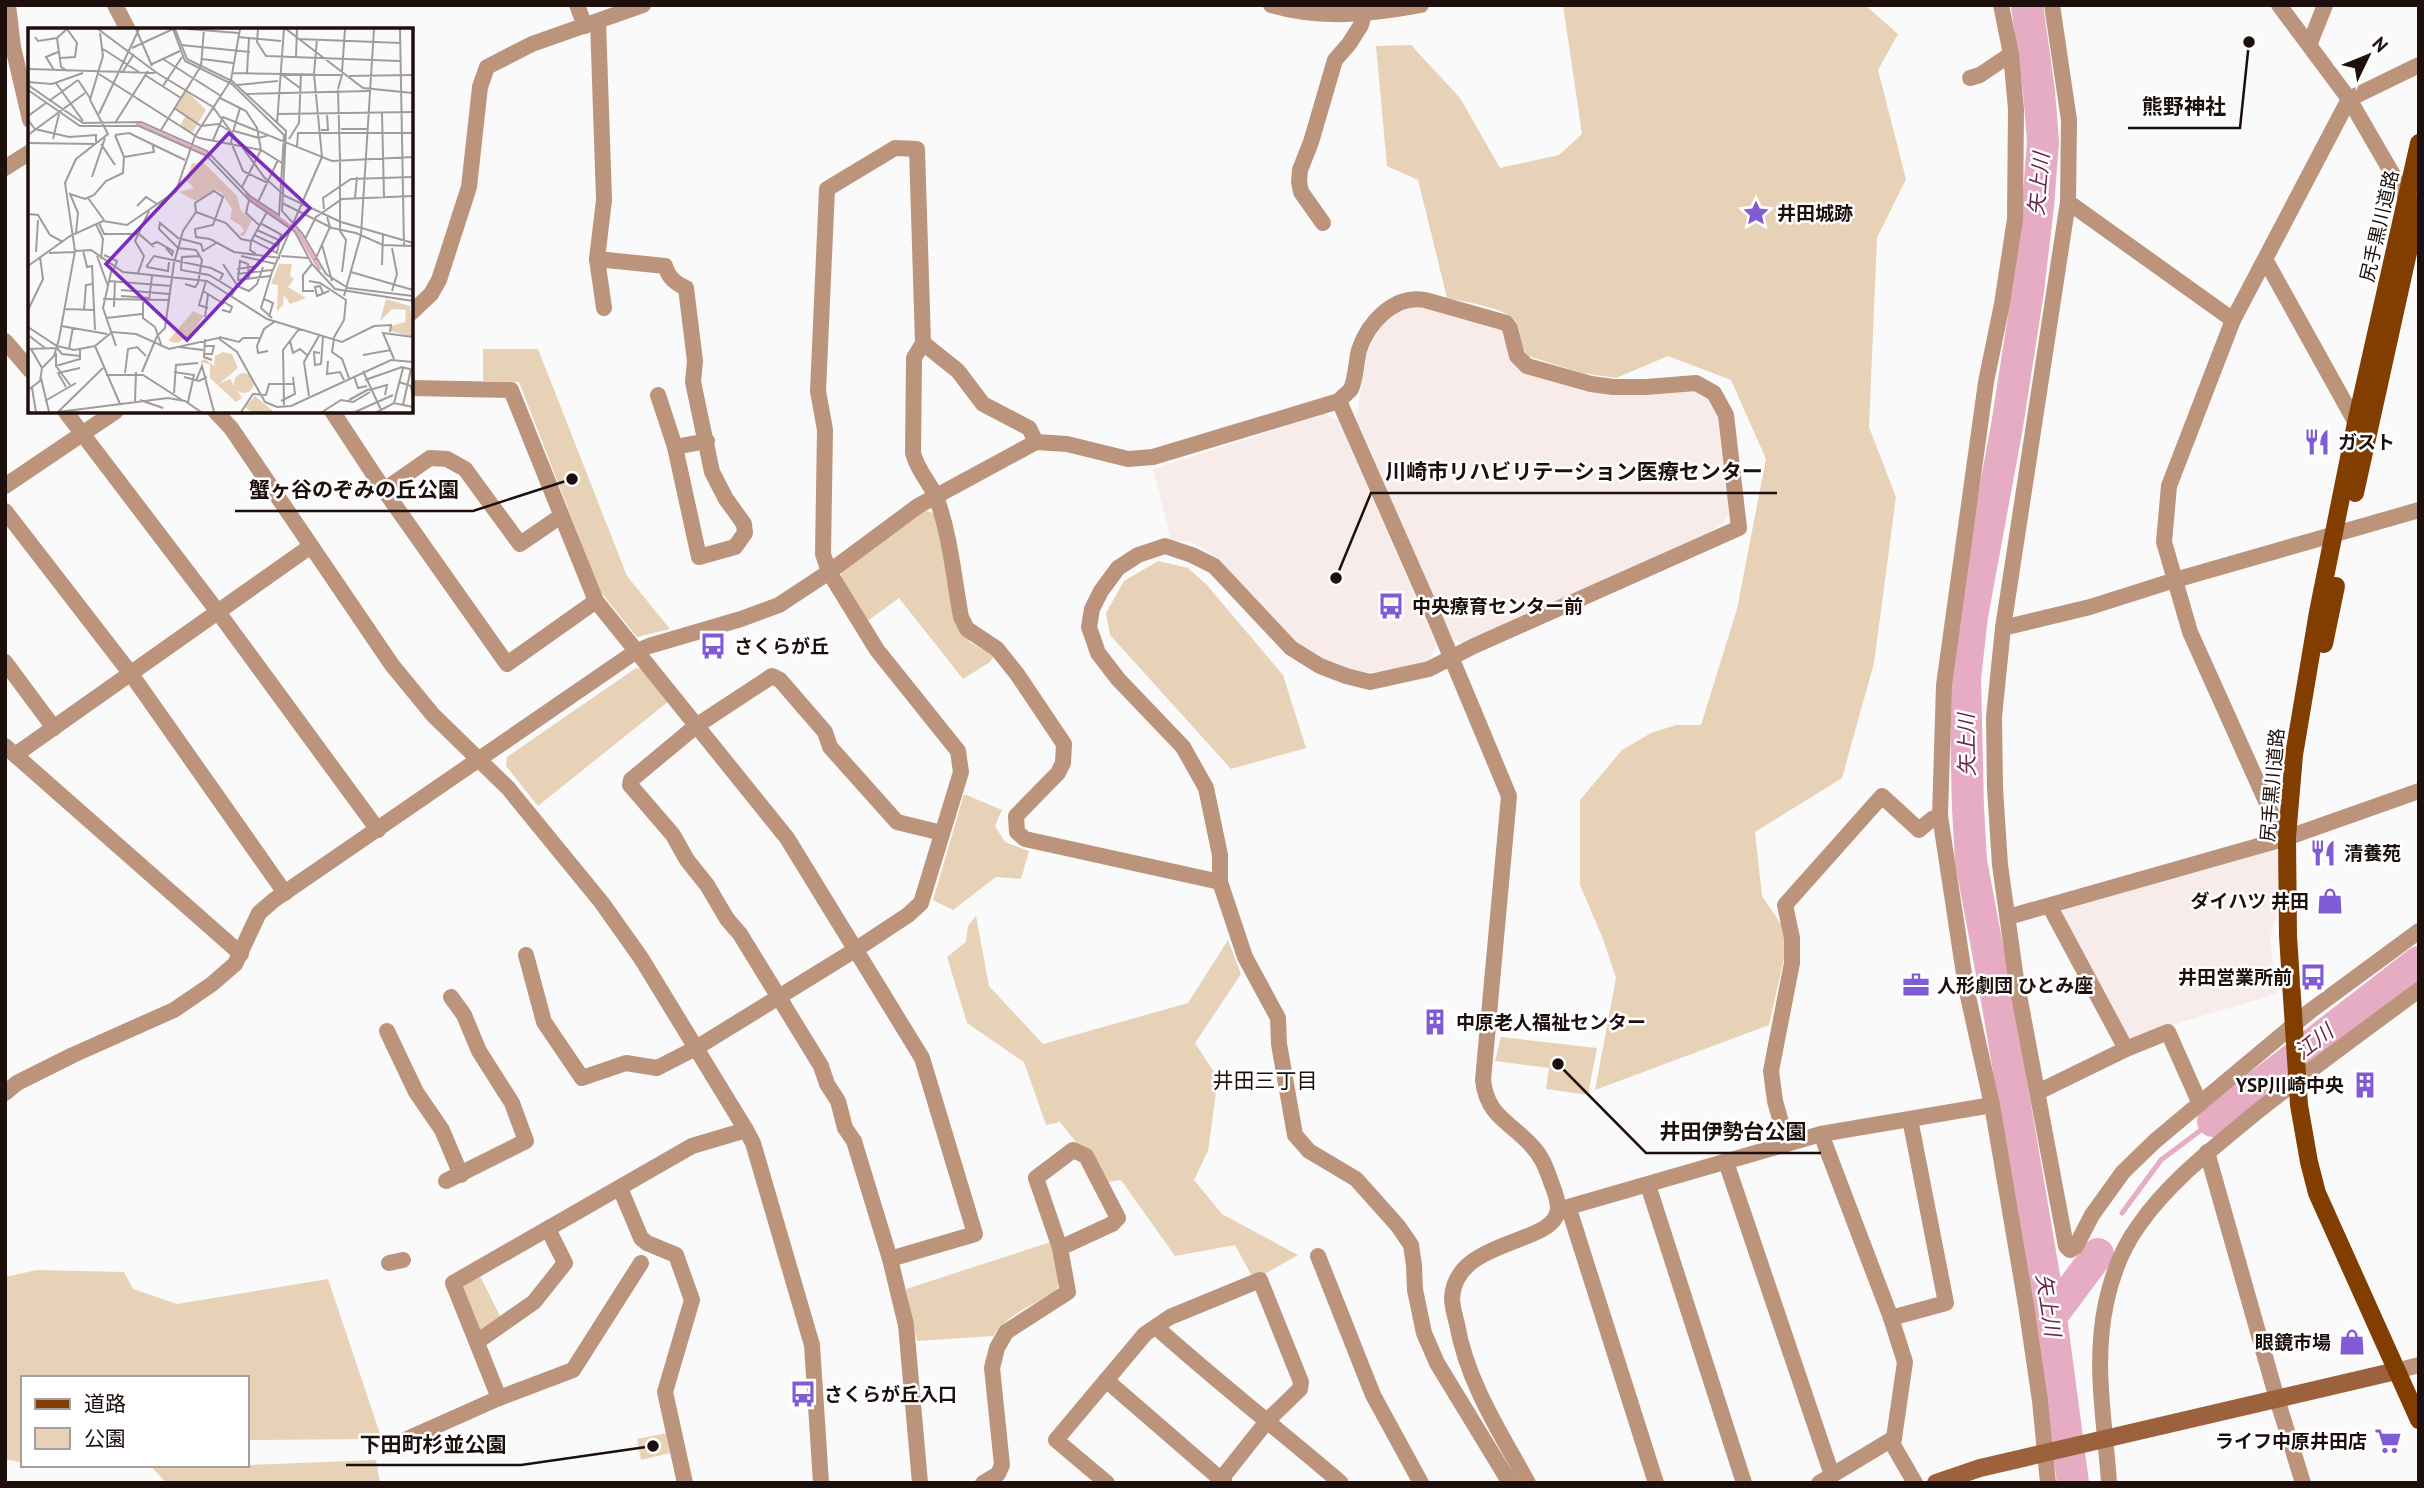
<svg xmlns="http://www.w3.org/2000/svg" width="2424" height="1488" font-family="'PT Sans','Noto Sans JP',sans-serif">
	<rect width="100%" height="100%" fill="#fafafa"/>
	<g fill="#f7ece9">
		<path d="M1405,305H1417L1502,326L1521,368L1702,392L1719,409L1731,509L1724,522L1709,533L1462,643L1452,638L1356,418L1367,353L1376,334L1390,315Z"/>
		<path d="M1325,414L1338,420L1436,644L1430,661L1388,672H1366L1348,670L1304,650L1210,553L1191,542L1171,540L1153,469Z"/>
		<path d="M2271,847L2279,852V906L2270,938L2277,994L2161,1028L2134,1039H2126L2060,915L2066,905Z"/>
	</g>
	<g fill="#e8d2b7">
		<path d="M1563,5H1865L1898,34L1878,70L1906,179L1877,238L1869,427L1896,497L1874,663L1842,778L1755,832L1762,896L1789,936L1769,1025L1595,1090L1616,978L1603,939L1580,885V800L1622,750L1651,733L1676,725H1701L1737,609L1766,459L1731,380L1668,356L1616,378L1582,373L1528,356C1520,346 1522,336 1518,325C1512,308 1464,302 1447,298L1418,180L1387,166L1376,46L1411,45L1460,98L1500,168L1559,155L1582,134Z"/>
		<path d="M483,349H538L627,576L670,629L637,637L600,591L519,382L483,381Z"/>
		<path d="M924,510L935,514L957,627L970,642L994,656L990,662L963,679L899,598L866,622L841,576L842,567Z"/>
		<path d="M1158,561L1188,568L1206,584L1283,675L1306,748L1231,769L1110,635L1106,613L1124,581Z"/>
		<path d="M636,668L643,669L669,701L538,806L506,766L507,757Z"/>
		<path d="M964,794L1002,810L995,826L1005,842L1029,851L1021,879L996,877L953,910L933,900Z"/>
		<path d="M976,916L989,986L1043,1044L1188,1003L1228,940L1241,974L1195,1043L1218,1078L1208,1151L1194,1180L1222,1214L1298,1255L1254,1280L1235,1245L1175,1256L1121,1180L1107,1182L1060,1122L1046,1125L1024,1062L967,1023L947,957L966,942L968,926Z"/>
		<path d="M1501,1037L1597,1048L1588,1095L1546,1089L1549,1068L1495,1061Z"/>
		<path d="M1051,1242L1059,1280L1057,1290C1033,1306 1011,1311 993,1336L917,1341L906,1289Z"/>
		<path d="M37,1270L124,1272L133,1289L177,1304L328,1279L380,1434L374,1439L247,1440V1378H23V1463L5,1459V1277Z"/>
		<path d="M479,1274L501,1318L485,1332L476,1329L458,1285Z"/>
		<path d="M666,1433L670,1453L641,1460L637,1439Z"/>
		<path d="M376,1460L380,1483H166L150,1465H247Z"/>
	</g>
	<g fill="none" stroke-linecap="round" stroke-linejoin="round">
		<path stroke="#e5acc3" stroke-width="5" d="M2122,1213L2161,1160L2213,1121"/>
		<g stroke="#e5acc3" stroke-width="32">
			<path d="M2027,5L2039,91L2043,142L2038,206L2028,291L2007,426L1972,616L1965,678L1968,808L1971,861L1997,1000L2051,1317L2073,1483"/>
			<path d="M2213,1121L2419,962"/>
			<path d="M2051,1317L2098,1254"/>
		</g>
		<g stroke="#bc947c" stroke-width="16">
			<path d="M8,5L13,47L30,120"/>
			<path d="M115,5L128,30"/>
			<path d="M577,5L585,26"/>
			<path d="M1271,5C1321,20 1371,14 1421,5"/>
			<path d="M2001,5L2011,54L2016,109L2015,219L2002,304L1986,382L1944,685L1940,816L1966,987L1992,1105L2026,1305L2040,1401L2048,1483"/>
			<path d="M2052,5L2069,120L2068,202L2003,628L1994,717L1995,788L2000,865L2016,979L2066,1246L2070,1250L2076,1246L2092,1215L2123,1172L2155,1141L2309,1012L2419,931"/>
			<path d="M2279,5L2349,99L2411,206"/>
			<path d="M598,21L604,200L597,259L604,308"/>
			<path d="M2310,43L2325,5"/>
			<path d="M1970,78L1980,75L2011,54"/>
			<path d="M5,168L30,152"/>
			<path d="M2068,202L2233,320"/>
			<path d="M1323,223L1301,192L1299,182L1300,170L1311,142L1335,60L1349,44L1361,25L1364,14"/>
			<path d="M597,259L665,266C669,278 675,283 686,288L695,361L693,382L712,472L726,499L744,524L745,533L735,547L699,557L675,447L707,441"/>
			<path d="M2266,261L2356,423"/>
			<path d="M411,313L431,294L439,280L469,187L480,87L487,67L532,44L643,5"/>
			<path d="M5,341L30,370"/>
			<path d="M923,343L958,371L983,404L1029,428L1036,442"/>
			<path d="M411,388L511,390L596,601L787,838L922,1058L975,1234L890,1259"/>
			<path d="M658,395L675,447"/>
			<path d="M1339,401L1436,621L1509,796L1483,1080C1487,1116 1509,1121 1531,1145C1542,1156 1546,1168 1551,1182C1554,1190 1558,1199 1558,1208C1558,1246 1455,1237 1452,1298C1452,1306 1455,1316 1457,1324C1467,1382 1500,1432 1528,1483"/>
			<path d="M65,411L218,612L378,830"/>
			<path d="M215,411L231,428L392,665L433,715L508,788L602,903L641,958L746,1130L753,1143L812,1345L821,1483"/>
			<path d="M332,411L384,490L507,664L596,601"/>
			<path d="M5,486L116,411"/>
			<path d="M384,490L430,458L447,459L465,469L520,544L561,516"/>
			<path d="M5,511L131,674L285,893"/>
			<path d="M2003,628L2090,607L2175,580L2419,510"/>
			<path d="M5,662L54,728"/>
			<path d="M5,746L241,954"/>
			<path d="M15,755L311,546"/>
			<path d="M2283,839L2190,632L2164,542L2169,486L2233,320L2349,99L2419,65"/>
			<path d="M2050,907L2126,1049"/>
			<path d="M2008,917L2283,839L2419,791"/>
			<path d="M526,955L544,1022L582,1078L626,1063L657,1068L696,1048L855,950L908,915L921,903L961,772L958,751L877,650L829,572L823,554L825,430L818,391L827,189L895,148L917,149L923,343L914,358L913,453C918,472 929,481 936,497C950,533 954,580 961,617L967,629L997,649L1017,674L1064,744L1063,763L1058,773L1016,816L1017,832L1025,839L1220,882"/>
			<path d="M387,1031L416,1092L442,1130L461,1175"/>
			<path d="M2038,1092L2126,1049L2168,1032L2200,1104"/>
			<path d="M5,1093L17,1083L73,1055L174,1010L212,984L235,964L259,913L274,900L635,652L649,646L741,619L779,605L829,572L918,506L1036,442L1067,444L1128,459L1153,457L1339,401C1342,397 1348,393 1351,389C1356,378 1356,362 1359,350C1368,323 1394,294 1425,300L1506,323L1510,328L1517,356L1527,366L1591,384L1613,387H1646L1696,383L1714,393L1726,415L1739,528L1474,646L1429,669L1370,682L1346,676L1320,666L1291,648L1214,566L1192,555L1165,546L1138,555L1118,568L1101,591L1092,609L1089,627L1098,653L1118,679L1183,747L1206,788L1220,855V882L1245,957L1278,1018L1279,1044L1295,1135L1309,1151L1356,1179L1398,1226L1411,1245L1414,1265L1415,1290L1424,1333L1437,1363L1510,1483"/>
			<path d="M1821,1134L1891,1318L1905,1362L1893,1445L1915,1483"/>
			<path d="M1787,1144L1775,1101L1771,1071L1792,963V938L1785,905L1882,796L1919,830L1932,819L1940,816"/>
			<path d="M2207,1152L2277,1399L2303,1483"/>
			<path d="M1726,1162L1832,1475"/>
			<path d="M446,1181L526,1141L512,1103L479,1051L464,1015L451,997"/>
			<path d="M1648,1185L1744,1483"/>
			<path d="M620,1188L641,1238L647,1243L676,1255L692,1300L665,1392L685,1483"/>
			<path d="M1569,1209L1656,1483"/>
			<path d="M1558,1210L1821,1134L1992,1105"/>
			<path d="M1318,1256L1373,1395L1421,1483"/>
			<path d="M389,1263L403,1260"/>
			<path d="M1891,1318L1946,1303L1910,1119"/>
			<path d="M1156,1327C1216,1381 1279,1430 1341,1483"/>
			<path d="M477,1342L534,1302L565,1263L548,1229"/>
			<path d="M2396,1371L2419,1365"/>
			<path d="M1106,1380L1225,1483"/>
			<path d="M499,1398L453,1283L692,1146L746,1130"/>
			<path d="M389,1447L499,1398L573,1370L641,1263"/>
			<path d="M920,1483L906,1325L890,1259L854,1141L845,1128L838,1101L827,1084L821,1066L740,934L727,919L707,885L687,860L673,835L630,785L631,780L696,726L772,676L780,680L825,732L830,747L897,822L942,833"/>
			<path d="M983,1483L998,1474L1002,1465L992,1368L997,1348L1006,1332L1068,1292L1060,1248L1036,1178L1073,1150L1086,1156L1118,1218L1112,1224L1060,1248"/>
			<path d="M1107,1483L1056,1440L1145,1334L1170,1317L1260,1280L1301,1382L1300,1389L1268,1420L1218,1483"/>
			<path d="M1819,1483L1894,1438"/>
			<path d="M2109,1483C2105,1421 2093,1365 2106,1303C2112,1275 2122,1248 2139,1225C2169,1182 2213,1148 2253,1115C2307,1072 2363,1031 2419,990"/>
		</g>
		<path stroke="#9b623d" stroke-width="18" d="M1936,1483L1980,1468L2396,1371"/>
		<g stroke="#823e00" stroke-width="18">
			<path d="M2419,143L2356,423L2318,612L2294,755L2287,837L2288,936L2299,1105L2309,1162L2317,1193L2419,1420"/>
			<path d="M2355,493L2419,203"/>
			<path d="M2324,644L2336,586"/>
		</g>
	</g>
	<defs>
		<g id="sight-bare" transform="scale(2.1)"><path d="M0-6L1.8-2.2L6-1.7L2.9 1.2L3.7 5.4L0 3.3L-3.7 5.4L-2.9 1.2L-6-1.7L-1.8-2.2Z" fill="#815bd6" stroke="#fff" stroke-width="2.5" paint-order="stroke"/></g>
		<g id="restaurant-bare" transform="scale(2.1)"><path d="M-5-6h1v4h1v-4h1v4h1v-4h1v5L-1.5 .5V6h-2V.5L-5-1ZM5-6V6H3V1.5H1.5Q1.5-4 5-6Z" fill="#815bd6" stroke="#fff" stroke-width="2.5" paint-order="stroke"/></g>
		<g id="bus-bare" transform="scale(2.1)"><path d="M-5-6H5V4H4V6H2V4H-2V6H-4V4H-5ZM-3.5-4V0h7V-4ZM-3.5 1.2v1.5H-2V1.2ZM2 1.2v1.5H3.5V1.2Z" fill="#815bd6" stroke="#fff" stroke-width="2.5" paint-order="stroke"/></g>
		<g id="shop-bare" transform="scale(2.1)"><path d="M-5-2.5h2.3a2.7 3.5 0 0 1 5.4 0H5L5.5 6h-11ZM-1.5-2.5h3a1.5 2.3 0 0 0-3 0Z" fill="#815bd6" stroke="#fff" stroke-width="2.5" paint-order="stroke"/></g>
		<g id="office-bare" transform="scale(2.1)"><path d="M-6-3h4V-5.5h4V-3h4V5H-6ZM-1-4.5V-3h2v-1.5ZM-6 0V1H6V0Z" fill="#815bd6" stroke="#fff" stroke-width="2.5" paint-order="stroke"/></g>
		<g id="building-bare" transform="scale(2.1)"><path d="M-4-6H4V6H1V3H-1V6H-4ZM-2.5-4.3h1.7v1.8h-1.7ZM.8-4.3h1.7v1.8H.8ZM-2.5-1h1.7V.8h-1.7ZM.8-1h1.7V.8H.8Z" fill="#815bd6" stroke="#fff" stroke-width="2.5" paint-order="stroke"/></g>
		<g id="supermarket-bare" transform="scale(2.1)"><path d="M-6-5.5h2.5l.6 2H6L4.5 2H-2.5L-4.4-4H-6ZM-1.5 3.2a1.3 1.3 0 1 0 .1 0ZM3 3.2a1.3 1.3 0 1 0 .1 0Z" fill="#815bd6" stroke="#fff" stroke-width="2.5" paint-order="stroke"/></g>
	</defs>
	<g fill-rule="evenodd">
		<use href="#sight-bare" x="1756" y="213"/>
		<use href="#restaurant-bare" x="2317" y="442"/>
		<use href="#bus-bare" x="1391" y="606"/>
		<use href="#bus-bare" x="713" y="646"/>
		<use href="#restaurant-bare" x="2323" y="853"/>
		<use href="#shop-bare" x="2330" y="901"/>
		<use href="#bus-bare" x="2313" y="977"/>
		<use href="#office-bare" x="1916" y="985"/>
		<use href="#building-bare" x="1435" y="1022"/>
		<use href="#building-bare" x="2365" y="1085"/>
		<use href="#shop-bare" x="2352" y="1342"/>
		<use href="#bus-bare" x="803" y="1394"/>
		<use href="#supermarket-bare" x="2388" y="1441"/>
	</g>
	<g text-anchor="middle" stroke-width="5" stroke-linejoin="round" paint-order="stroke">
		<g font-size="19" font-weight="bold" fill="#1c0f0c" stroke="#fff" text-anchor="start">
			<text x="1777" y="220">井田城跡</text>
			<text x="2338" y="449">ガスト</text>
			<text x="1412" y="613">中央療育センター前</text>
			<text x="734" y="653">さくらが丘</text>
			<text x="2344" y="860">清養苑</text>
			<text x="2309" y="908" text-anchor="end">ダイハツ 井田</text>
			<text x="2292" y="984" text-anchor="end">井田営業所前</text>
			<text x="1937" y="992">人形劇団 ひとみ座</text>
			<text x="1456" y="1029">中原老人福祉センター</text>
			<text x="2344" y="1092" text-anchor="end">YSP川崎中央</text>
			<text x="2331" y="1349" text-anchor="end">眼鏡市場</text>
			<text x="824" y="1401">さくらが丘入口</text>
			<text x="2367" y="1448" text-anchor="end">ライフ中原井田店</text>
		</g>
		<g font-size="19" fill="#1c0f0c" stroke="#fff">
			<text transform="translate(2379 226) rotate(-77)" y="7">尻手黒川道路</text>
			<text transform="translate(2272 785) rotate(-85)" y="7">尻手黒川道路</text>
		</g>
		<g font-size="21" font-style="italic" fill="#692646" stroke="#fff">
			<text transform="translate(2039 184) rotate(-85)" y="7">矢上川</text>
			<text transform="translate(1967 745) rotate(-91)" y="7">矢上川</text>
			<text transform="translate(2314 1042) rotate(-38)" y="7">江川</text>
			<text transform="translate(2048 1305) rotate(81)" y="7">矢上川</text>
		</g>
		<g font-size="21" fill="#1c0f0c" stroke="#fff">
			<text x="1265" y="1088">井田三丁目</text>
		</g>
	</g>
	<g transform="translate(28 28)">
		<rect width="385" height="385" fill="#fafafa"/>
		<path d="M158,62L178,82L164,105L152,97L158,88L147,80ZM164,135H176L209,168L213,183L224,192L216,208L211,207L216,203L213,198L202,191L204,181L193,164L187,162L168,173L151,164L166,160L158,152ZM251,236H264L262,248L266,251L260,259L278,270L262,276L256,267L255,277L249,283L250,257L243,256ZM358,271L382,278L385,309L363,303V298L377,294L378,282L364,281L352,293ZM165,283L176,288L161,308L149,315L140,313ZM195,324L204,326L210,340L191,356L202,351L214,370L208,374L182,350V336L171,334L177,331L186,338L187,328ZM206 355a10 10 0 1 1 20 0a10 10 0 1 1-20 0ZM227,368L245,383L244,384H223L217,379Z" fill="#e8d2b7"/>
		<path fill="none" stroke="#e5acc3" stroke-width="3.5" d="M108,95L183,128M217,166L270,204L292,242"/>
		<path fill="none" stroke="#a19c9b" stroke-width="2" d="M70,1L129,45M108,1L124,38M147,1L159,31L204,53L258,103L254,183L274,205L298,246L320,260L385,268M159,1L211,5M230,1L229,14L238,28L372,33M258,1L335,60L385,65M372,1L376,219M7,9L10,13L29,10L39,1M210,9L253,13M29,10L33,39L40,43M271,11L373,15M153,17L222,24M104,20L145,1M75,21L111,44M268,29L269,1M32,30L47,29L49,15L39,1M135,31L193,68M174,31L205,35M124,36L152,23M0,41L127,45M26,42L18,29L30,24M314,44L317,1M94,45L106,26M129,45L185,79L236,149L257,168L313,194L385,215M204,45L314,47L310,61M219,45L221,10M71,46L171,110L233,122L254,135M253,46L272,60M117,47L153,70M321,48L385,47M50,52L62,70M0,54L24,56L55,45M28,55L55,93M0,57L55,95L113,94L179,123L222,168L251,187L256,107L204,56L157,33L145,1M209,57L250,53M135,58L154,29M0,62L52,98H111L179,128L221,172L267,204L284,236L307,261L385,273M310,62L312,132M217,66L341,63M192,70L218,83L229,100L233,122L214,159M21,73L50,52M146,80L173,98L190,96L200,102M354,85L356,169M71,86L111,1M249,86L385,84M0,88L18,75M0,92L7,101L41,109L68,107V114M87,95L120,43M249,95L256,1M313,101H340M133,102L173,38L176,1M293,102H300L299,86M206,103L231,110L241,107M205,104L212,80M0,107L57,65M87,107L101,105L157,132M205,107L203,114L215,143L240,155M25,111L31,86M261,111L271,95L273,45M185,112L195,89L304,133L385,129M0,115L67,116M73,116L87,137M269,120L270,105H385M96,129L126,124L124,115M312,132V203L318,212L314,244M64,149L77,110M60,170L76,192M327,170L329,149M221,172L218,185L231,197M230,174L250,132M254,175L304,200L328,205L355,217L385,218M109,178L118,169L129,176M296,181L295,170L323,151L385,149M168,184L198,195L213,211L223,213L222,222L228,226M0,186L10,187L22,207L35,214M71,195L76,206H109M232,195L254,207M68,196L75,211L73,231M229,202L251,212M48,205L50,185L42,166L57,171L66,167L78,153L95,145L96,129L87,107M110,205L126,219M226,207L250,218M277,211L288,189L314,171L385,168M224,212L249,225L253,206M223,213L239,184M123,217L129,214L145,223L144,227L138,220M294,217L304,253M364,220L369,246L364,263M55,222L59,239L64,238L67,302M47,223L63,222L95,244L179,253L239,291L314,314L346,298L363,297L362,304M8,224L10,192M21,225L47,224M76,227L89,233L86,241M69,228L80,258M171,228L154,229L153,242L181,247L206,262M213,228L248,236M253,228L280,230M287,232L302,199L299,189M195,236L209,257L203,269M284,236L275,247V263H286M354,237L355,206M0,238L42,208L75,193L99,197L148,163L167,108L203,52L212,1M118,239L126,228L183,240L195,246L192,252M119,239L140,243L141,234M84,240L75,280L88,318M209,241L230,238M323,244L385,262M110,245L116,228L107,213L121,183M209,246L244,242M221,251L220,236L212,233L210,252L242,248M81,253L143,258M178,253L171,277L180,280M281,253L292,255L318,272L316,292L305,311M157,256L167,259L170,255L174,232L168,222L150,220L131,201L132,195L150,210L173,216L175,223L188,215M209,258L221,263L229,256L235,239M93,262L141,266M175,263L196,276M295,265L292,258L287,259L289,268L301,263M93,268L121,270M316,268L333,207L346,1M75,271L142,272M236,271L245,275L241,289M121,272L124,248M115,274V290L127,299L134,319M86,279L87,253M37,281L66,282M0,282L15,251L12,229M56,282L58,257L64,256M194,282L202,284L204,279L196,274M177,289L180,266M78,290L114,286M244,290L233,280L244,244L294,129L286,46L289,11M33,298L79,306M0,299L29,318L46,322L67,318L84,304L108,306L141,321L190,310L209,324L237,374L249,379L263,378L363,332L385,334M0,307L17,320M191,309L211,314L215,310H231M177,311L176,329L184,332M306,311L304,324L314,331L321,350M262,313L265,325L272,321L279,327M67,318L92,376M176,318H186L184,326H176M151,319L175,322M0,321L29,320L34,326L52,328M3,321L14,340M41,321L45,299M240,323L230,325L229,318L236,301L246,294M28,325V338L52,331V322M292,325L286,324L287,337L293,336L295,308M335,327L363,322M366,331L355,305L385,309M300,333L299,346L312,344L316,352M28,338L42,357M335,343L354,384M114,344L129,308L137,300L146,235L155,203L168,184L167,175L186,163L195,169L185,197L167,201L168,209L182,211L206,224L252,230M146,344L166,347L160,374M97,345L100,321L109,319L118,328M78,347H115L154,372M326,348L330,360L339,358M156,349L171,353L179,349M13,350L21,384M337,352L374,339L385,342M168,353L174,338L186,384M371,354L383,358L385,369M38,359L30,345L52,340M4,360L8,384M0,362L12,353L14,340L26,328L31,311L47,223L37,155L48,131L80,106L62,72L75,28L72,5M341,362L359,357L357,367M146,365L148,337L170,335M281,368L276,334L292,306M112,372L135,380M321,372L341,361M17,373L48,355M107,373L108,344M253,373L267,366L265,349M366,375L375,340M256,377L255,322L271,301M375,377L383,341M30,384L140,370L157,373L173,384M30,384L75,340M213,384L225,366L238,367L241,356H266M294,384L313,372L325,374L342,364M327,384L365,367M349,384L366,375L385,379"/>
		<path fill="#7b2cbf" fill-opacity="0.15" stroke="#7b2cbf" stroke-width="3.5" d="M201,105L282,180L159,312L78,236Z"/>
		<rect width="385" height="385" fill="none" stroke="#1c0f0c" stroke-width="3.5"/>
	</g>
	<path fill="none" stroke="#1c0f0c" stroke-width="2.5" d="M2249 42L2240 128H2128M1336 578L1371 493H1777M572 479L473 511H235M1558 1064L1646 1153H1821M653 1446L521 1465H346"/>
	<g fill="#1c0f0c" stroke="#fff" stroke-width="2.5">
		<circle cx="2249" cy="42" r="7"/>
		<circle cx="1336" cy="578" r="7"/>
		<circle cx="572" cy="479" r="7"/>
		<circle cx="1558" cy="1064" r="7"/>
		<circle cx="653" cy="1446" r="7"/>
	</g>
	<g font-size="21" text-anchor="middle" font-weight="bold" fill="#1c0f0c" stroke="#fff" stroke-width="5" stroke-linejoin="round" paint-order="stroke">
		<text x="2184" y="114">熊野神社</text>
		<text x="1574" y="479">川崎市リハビリテーション医療センター</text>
		<text x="354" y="497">蟹ヶ谷のぞみの丘公園</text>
		<text x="1733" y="1139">井田伊勢台公園</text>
		<text x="433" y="1452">下田町杉並公園</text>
	</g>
	<rect width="2424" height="1488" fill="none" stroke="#1c0f0c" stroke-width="14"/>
	<rect x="21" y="1376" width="228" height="91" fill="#ffffff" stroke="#a49f9e" stroke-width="2"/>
	<rect x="35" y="1399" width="35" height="10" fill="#823e00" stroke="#a49f9e" stroke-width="2"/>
	<text x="84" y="1411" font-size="21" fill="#1c0f0c">道路</text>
	<rect x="35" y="1428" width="35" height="21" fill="#e8d2b7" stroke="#a49f9e" stroke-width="2"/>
	<text x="84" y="1446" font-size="21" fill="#1c0f0c">公園</text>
	<g transform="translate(2368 56) rotate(47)" stroke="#ffffff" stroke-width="5" paint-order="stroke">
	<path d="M0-5L12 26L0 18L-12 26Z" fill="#1c0f0c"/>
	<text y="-10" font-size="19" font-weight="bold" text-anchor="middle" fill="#1c0f0c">N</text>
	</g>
</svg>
